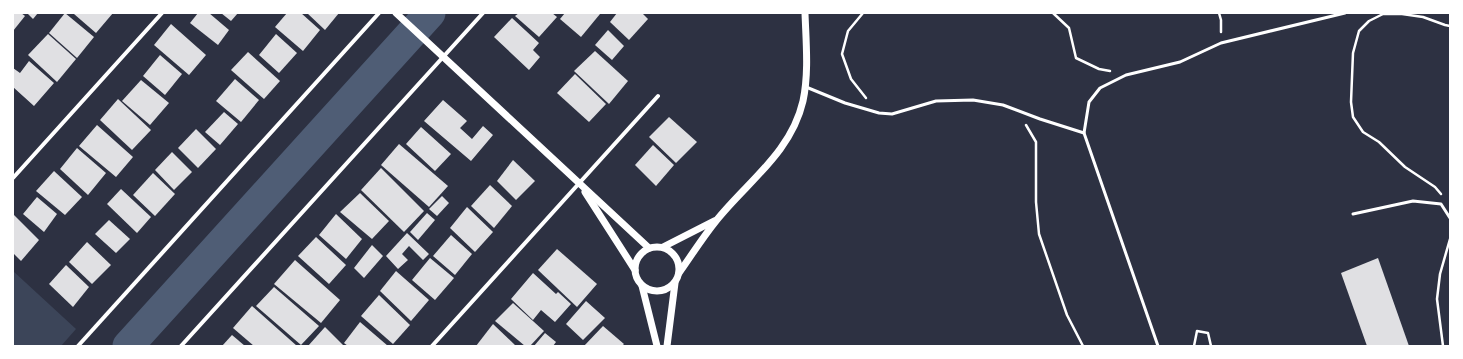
<svg xmlns="http://www.w3.org/2000/svg" width="1463" height="359" font-family="'Alegreya Sans',sans-serif">
	<rect width="100%" height="100%" fill="#2d3142"/>
	<path fill="#3c4559" d="M13,271L76,329L61,346H13Z"/>
	<g fill="none" stroke-linecap="round" stroke-linejoin="round">
		<path stroke="#4f5d75" stroke-width="31" d="M128,346L430,13"/>
	</g>
	<g fill="#e0e0e3">
		<path d="M13,13H21L25,16L13,31Z"/>
		<path d="M27,13H38L33,19Z"/>
		<path d="M65,13L94,37L77,58L49,33Z"/>
		<path d="M74,13H113L96,33L74,14Z"/>
		<path d="M198,13H209L229,30L218,45L190,23Z"/>
		<path d="M221,13H238L231,21Z"/>
		<path d="M287,13H301L320,30L303,51L275,27Z"/>
		<path d="M307,13H339L325,30Z"/>
		<path d="M519,13H552L557,17L539,37L515,16Z"/>
		<path d="M565,13H598L600,14L581,37L560,19Z"/>
		<path d="M617,13H642L648,19L629,40L610,22Z"/>
		<path d="M512,18L539,43L533,50L540,57L529,70L494,37Z"/>
		<path d="M171,24L206,55L189,75L154,45Z"/>
		<path d="M608,30L624,46L612,60L595,45Z"/>
		<path d="M48,34L76,59L57,82L28,55Z"/>
		<path d="M276,34L297,53L279,73L259,55Z"/>
		<path d="M595,51L628,81L609,104L574,71Z"/>
		<path d="M248,52L280,81L264,99L231,70Z"/>
		<path d="M160,55L182,74L165,95L143,76Z"/>
		<path d="M29,61L54,83L34,106L13,87V68L20,73Z"/>
		<path d="M575,74L606,104L589,122L557,93Z"/>
		<path d="M235,79L259,100L241,122L216,101Z"/>
		<path d="M141,80L169,103L150,125L122,101Z"/>
		<path d="M118,99L151,130L132,150L100,120Z"/>
		<path d="M443,100L467,121L460,128L472,139L483,126L493,135L471,161L424,121Z"/>
		<path d="M224,112L238,124L220,145L205,132Z"/>
		<path d="M669,117L697,142L676,163L649,137Z"/>
		<path d="M97,125L133,157L116,177L79,146Z"/>
		<path d="M421,127L451,154L435,171L406,144Z"/>
		<path d="M196,129L216,149L198,168L178,148Z"/>
		<path d="M399,144L448,186L429,207L381,165Z"/>
		<path d="M653,145L674,165L656,186L635,165Z"/>
		<path d="M77,148L106,173L88,195L60,169Z"/>
		<path d="M172,152L192,172L174,190L155,170Z"/>
		<path d="M513,160L535,181L516,200L497,181Z"/>
		<path d="M381,168L424,211L404,232L361,190Z"/>
		<path d="M54,171L82,197L65,215L36,191Z"/>
		<path d="M153,173L175,194L155,216L133,195Z"/>
		<path d="M490,185L512,206L494,228L471,206Z"/>
		<path d="M121,189L151,217L137,233L107,204Z"/>
		<path d="M360,193L389,221L372,239L340,212Z"/>
		<path d="M442,196L449,203L437,216L429,209Z"/>
		<path d="M37,197L57,214L44,232L23,214Z"/>
		<path d="M467,207L493,232L475,252L450,228Z"/>
		<path d="M427,213L435,220L418,240L410,232Z"/>
		<path d="M13,214L39,240L21,261L13,253Z"/>
		<path d="M336,214L362,239L346,259L319,235Z"/>
		<path d="M109,220L130,239L116,253L95,234Z"/>
		<path d="M407,233L429,254L423,260L409,246L402,254L408,260L398,269L386,256Z"/>
		<path d="M451,235L472,254L455,275L433,256Z"/>
		<path d="M316,237L346,265L329,284L298,256Z"/>
		<path d="M87,242L111,265L92,284L69,262Z"/>
		<path d="M372,245L383,256L364,278L354,268Z"/>
		<path d="M557,249L597,284L577,307L538,270Z"/>
		<path d="M430,258L454,278L435,300L412,280Z"/>
		<path d="M1378,258L1409,346H1367L1341,273Z"/>
		<path d="M295,260L340,300L321,323L274,284Z"/>
		<path d="M66,265L89,287L73,307L49,284Z"/>
		<path d="M396,271L429,300L411,321L380,291Z"/>
		<path d="M533,273L556,294L558,292L571,304L555,322L541,310L533,320L511,299Z"/>
		<path d="M274,287L319,326L301,345L256,306Z"/>
		<path d="M379,295L410,325L393,344L361,316Z"/>
		<path d="M586,301L605,318L583,340L566,324Z"/>
		<path d="M513,303L544,331L530,346H525L495,321Z"/>
		<path d="M252,306L297,346H254L233,328Z"/>
		<path d="M360,322L388,346H348L344,343Z"/>
		<path d="M493,324L516,346H476Z"/>
		<path d="M603,326L624,344L622,346H584Z"/>
		<path d="M325,327L344,346H308Z"/>
		<path d="M545,333L556,342L553,346H534Z"/>
		<path d="M232,335L245,346H222Z"/>
	</g>
	<g fill="none" stroke-linecap="round" stroke-linejoin="round">
		<g stroke="#fff" stroke-width="2.5">
			<path d="M863,13L848,31L842,54L851,79L866,98"/>
			<path d="M1053,13L1069,28L1076,58L1099,69L1110,71"/>
			<path d="M1219,13L1221,20V32"/>
			<path d="M1026,125L1036,142V202L1039,234L1067,315L1083,346"/>
			<path d="M1441,194L1435,187L1405,167L1379,142L1363,132L1353,117L1351,102L1353,53L1359,31L1369,21L1383,14H1402L1423,17L1445,25L1450,26"/>
			<path d="M1194,346L1197,331L1208,333L1211,346"/>
			<path d="M1443,346L1437,299L1440,274L1450,239"/>
		</g>
		<g stroke="#fff" stroke-width="3">
			<path d="M806,87L845,103L879,113L892,114L936,101L973,100L1003,105L1040,119L1084,133"/>
			<path d="M1353,214L1413,201L1441,204L1450,218"/>
			<path d="M1158,346L1084,133L1089,102L1100,88L1126,75L1180,62L1221,43L1345,13"/>
		</g>
		<g stroke="#fff" stroke-width="4">
			<path d="M13,178L162,13"/>
			<path d="M78,346L379,13"/>
			<path d="M181,346L483,13"/>
			<path d="M432,346L658,96"/>
		</g>
		<g stroke="#fff" stroke-width="7">
			<path d="M396,13L649,248"/>
			<path d="M585,192L635,270"/>
			<circle cx="657" cy="269" r="22"/>
			<path d="M663,247L714,221"/>
			<path d="M679,273C691,256 703,237 716,221C747,182 791,153 803,101C809,73 806,42 805,13"/>
			<path d="M642,286L657,346"/>
			<path d="M667,346L675,283"/>
		</g>
	</g>
	<rect width="1463" height="359" fill="none" stroke="#ffffff" stroke-width="28"/>
</svg>
